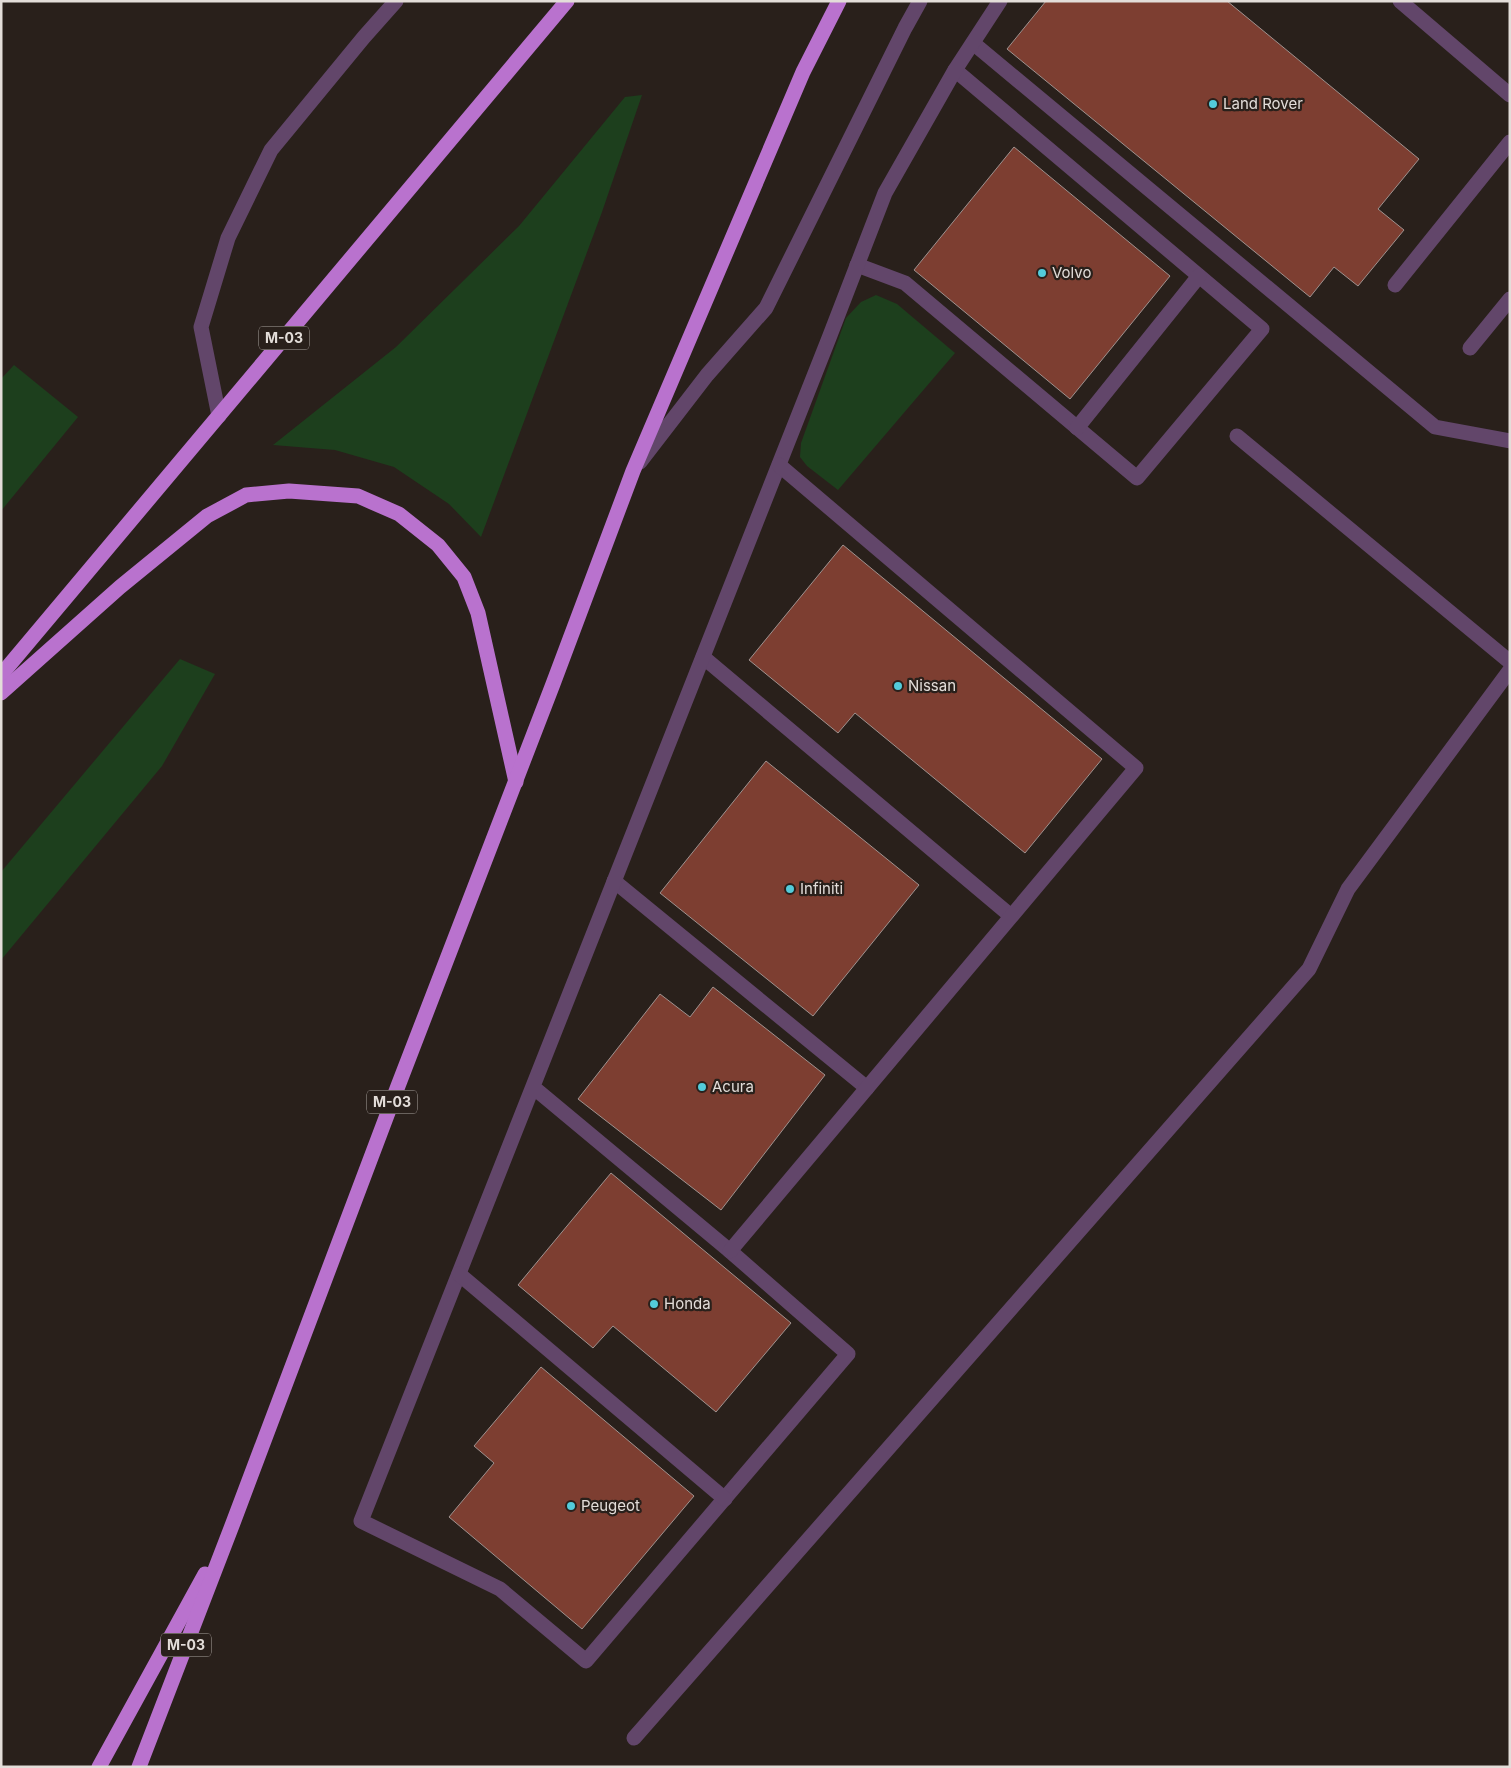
<svg xmlns="http://www.w3.org/2000/svg" width="1511" height="1768" font-family="Inter,sans-serif">
	<rect width="100%" height="100%" fill="#29201b"/>
	<g fill="#1d3f1d">
		<path d="M642,95L602,212L481,537L449,504L394,467L335,450L273,445L396,347L519,226L625,97Z"/>
		<path d="M876,295L897,304L955,353L838,490L807,466L800,457L801,443L846,318L861,302Z"/>
		<path d="M14,365L78,417L1,511V379Z"/>
		<path d="M180,659L215,674L162,766L1,960V872Z"/>
	</g>
	<g fill="#7d3e31" stroke="#9f928f">
		<path d="M1046,1H1227L1419,159L1378,209L1404,230L1358,286L1334,267L1310,297L1007,49Z"/>
		<path d="M1014,147L1170,276L1070,399L914,270Z"/>
		<path d="M843,545L1102,759L1025,853L855,713L838,733L749,660Z"/>
		<path d="M766,761L919,885L813,1016L660,893Z"/>
		<path d="M713,987L825,1075L721,1210L578,1099L660,994L690,1017Z"/>
		<path d="M611,1173L791,1323L716,1412L613,1326L593,1348L518,1285Z"/>
		<path d="M541,1367L694,1496L582,1629L449,1517L494,1463L474,1446Z"/>
	</g>
	<g fill="none" stroke-linecap="round" stroke-linejoin="round">
		<g stroke="#62466a" stroke-width="15">
			<path d="M1400,1L1510,95"/>
			<path d="M973,43L1435,427L1510,441"/>
			<path d="M857,265L905,283L1137,478L1262,329L955,70"/>
			<path d="M1395,285L1510,142"/>
			<path d="M1470,348L1510,299"/>
			<path d="M219,416L201,327L228,238L271,150L364,37L396,1"/>
			<path d="M1077,428L1199,276"/>
			<path d="M1237,436L1510,662"/>
			<path d="M640,462L707,375L766,308L905,28L920,1"/>
			<path d="M703,657L1011,916"/>
			<path d="M614,881L867,1088"/>
			<path d="M533,1087L730,1251L848,1354L586,1661L500,1589L361,1521L829,338L885,193L955,70L1000,1"/>
			<path d="M730,1251L1136,768L779,465"/>
			<path d="M459,1274L725,1499"/>
			<path d="M634,1738L1309,969L1348,889L1510,670"/>
		</g>
		<g stroke="#b972ce" stroke-width="15">
			<path d="M1,675L567,1"/>
			<path d="M1,693L120,587L207,516L246,495L289,491L358,496L399,514L438,545L464,577L478,613L516,782"/>
			<path d="M99,1767L205,1574"/>
			<path d="M139,1767L233,1523L398,1086L553,684L633,471L803,72L839,1"/>
		</g>
	</g>
	<g fill="#53cbda" stroke="#29201b" stroke-width="2">
		<circle cx="1213" cy="104" r="5"/>
		<circle cx="1042" cy="273" r="5"/>
		<circle cx="898" cy="686" r="5"/>
		<circle cx="790" cy="889" r="5"/>
		<circle cx="702" cy="1087" r="5"/>
		<circle cx="654" cy="1304" r="5"/>
		<circle cx="571" cy="1506" r="5"/>
	</g>
	<g text-anchor="middle" stroke-width="4.5" stroke-linejoin="round" paint-order="stroke">
		<g fill="#29201b" stroke="#aba4a0" stroke-width="1">
			<rect x="259" y="326.5" width="50" height="23" rx="4"/>
			<rect x="367" y="1090.5" width="50" height="23" rx="4"/>
			<rect x="161" y="1633.5" width="50" height="23" rx="4"/>
		</g>
		<g font-size="14" font-weight="bold" fill="#e3ddd9">
			<text x="284" y="343">М-03</text>
			<text x="392" y="1107">М-03</text>
			<text x="186" y="1650">М-03</text>
		</g>
		<g font-size="15" fill="#e3ddd9" stroke="#29201b" text-anchor="start">
			<text x="1223" y="109">Land Rover</text>
			<text x="1052" y="278">Volvo</text>
			<text x="908" y="691">Nissan</text>
			<text x="800" y="894">Infiniti</text>
			<text x="712" y="1092">Acura</text>
			<text x="664" y="1309">Honda</text>
			<text x="581" y="1511">Peugeot</text>
		</g>
	</g>
	<rect width="1511" height="1768" fill="none" stroke="#e3ddd9" stroke-width="5"/>
</svg>
